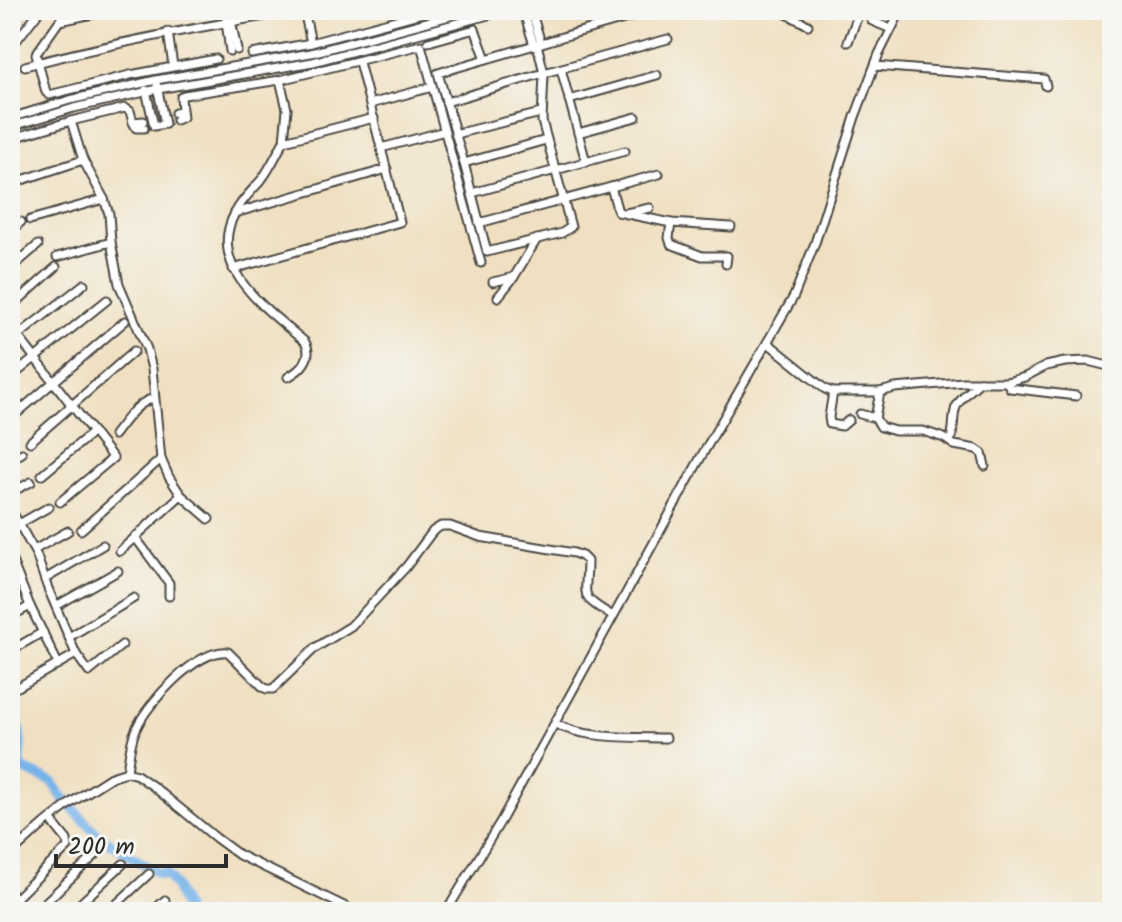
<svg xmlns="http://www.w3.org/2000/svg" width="1122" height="922" font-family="Kalam,sans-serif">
	<rect width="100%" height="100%" fill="#f6f6f2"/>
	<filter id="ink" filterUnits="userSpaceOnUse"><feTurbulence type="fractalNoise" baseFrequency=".0125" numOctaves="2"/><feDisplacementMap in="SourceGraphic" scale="16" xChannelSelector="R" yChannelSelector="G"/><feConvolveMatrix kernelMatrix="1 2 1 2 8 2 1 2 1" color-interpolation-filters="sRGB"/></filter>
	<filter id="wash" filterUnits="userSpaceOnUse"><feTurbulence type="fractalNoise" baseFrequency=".006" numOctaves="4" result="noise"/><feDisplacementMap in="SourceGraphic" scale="32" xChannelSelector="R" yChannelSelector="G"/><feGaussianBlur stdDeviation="1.8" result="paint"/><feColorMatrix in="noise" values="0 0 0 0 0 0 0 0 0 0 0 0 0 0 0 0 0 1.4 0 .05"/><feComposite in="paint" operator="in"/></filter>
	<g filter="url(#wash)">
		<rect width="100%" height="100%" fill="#f0e0c1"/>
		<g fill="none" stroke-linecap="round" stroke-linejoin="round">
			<path stroke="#76b3e9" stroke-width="10" d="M10,702C20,723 22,742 20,765L25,770L53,782L63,798L99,836L161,875L165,872L175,886L186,912"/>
		</g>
	</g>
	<g filter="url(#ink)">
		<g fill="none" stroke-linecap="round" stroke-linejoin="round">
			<g stroke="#494642" stroke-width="11">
				<g id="minor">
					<path d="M67,10L36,54L46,92L49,95L130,75L216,59"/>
					<path d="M227,10L226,22L230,51"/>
					<path d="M304,10L311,43"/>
					<path d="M523,10L534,45"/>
					<path d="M531,10L541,43"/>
					<path d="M779,10L808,25"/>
					<path d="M869,15L872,21L891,29"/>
					<path d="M231,20L237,50"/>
					<path d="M60,21L111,10"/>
					<path d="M168,32L173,66"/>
					<path d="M428,42L475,29L486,59"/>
					<path d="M848,42L860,10"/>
					<path d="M537,44L544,73L668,39"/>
					<path d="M10,49L40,10"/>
					<path d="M252,54L311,43L433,10"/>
					<path d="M10,66L14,70L10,74"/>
					<path d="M25,66C116,42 208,25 301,10"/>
					<path d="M875,66L1044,79L1046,86"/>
					<path d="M561,69L586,162"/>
					<path d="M280,80L287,109L284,141L374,118"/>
					<path d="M146,90L154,126L165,124L157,86"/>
					<path d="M569,100L657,75"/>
					<path d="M446,102L544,73L542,121L571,227L562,233L487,252L464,163"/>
					<path d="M370,104L432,87"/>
					<path d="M182,111L181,97L184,95L280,80L421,45L481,263"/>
					<path d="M175,113L182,111L183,117L176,120"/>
					<path d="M10,118L70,100L156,80L311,53L472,10"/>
					<path d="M143,121L133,122L136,128H144"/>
					<path d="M133,122L130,111L125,108L71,121L83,160L104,199L109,214L111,242L119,284L147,349L152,369L161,459L169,477L181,495L209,519"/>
					<path d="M10,127L74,108L158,89L313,62L507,10"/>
					<path d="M578,133L636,117"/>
					<path d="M455,134L541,113"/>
					<path d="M10,139L71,121"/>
					<path d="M546,140L464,163L438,73L655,10"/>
					<path d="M284,141C277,153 271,167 262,179C253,190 242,199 235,213C205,268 269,311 305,342C314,357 301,370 288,377"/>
					<path d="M381,148L445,131"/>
					<path d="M10,184L83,160"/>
					<path d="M611,187L618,212L671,223L731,227"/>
					<path d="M472,193L625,151"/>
					<path d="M235,213L387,169"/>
					<path d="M626,213L650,208"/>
					<path d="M30,220L104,199"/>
					<path d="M479,223L659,174"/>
					<path d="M671,223L669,238L671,244L702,256H727L726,264"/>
					<path d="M10,232L21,222"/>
					<path d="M57,257L111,242"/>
					<path d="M10,269L38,245"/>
					<path d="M233,269L400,222L359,62"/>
					<path d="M493,282L514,277"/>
					<path d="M498,297L514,277L537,239"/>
					<path d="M10,308L56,267"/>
					<path d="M10,326L113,458L60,502"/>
					<path d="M10,342L84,284"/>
					<path d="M768,343L825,389L833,392H880L895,388L963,382H1007L1025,377L1046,366L1065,362L1088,361L1112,367"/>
					<path d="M10,378L107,300"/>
					<path d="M1007,382L1010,388L1076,396"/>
					<path d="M833,392L829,417L830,424L842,426L849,420"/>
					<path d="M16,414L125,321"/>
					<path d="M860,414L875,418L880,392"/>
					<path d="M875,418L881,427L895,431H923L944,438L954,445L976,449L982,453L985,466"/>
					<path d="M114,435C125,421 136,403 154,398"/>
					<path d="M950,441C955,430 952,418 956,407C961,397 972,389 980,382"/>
					<path d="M30,442L134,351"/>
					<path d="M10,460L22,453"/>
					<path d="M42,475L93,432"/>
					<path d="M10,493L31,482"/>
					<path d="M10,508L36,554L47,586L76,654L89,672L122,645"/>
					<path d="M19,524L49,507"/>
					<path d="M81,530L161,459"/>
					<path d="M135,537L169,583V596"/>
					<path d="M34,550L68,531"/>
					<path d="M120,551L181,495"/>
					<path d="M10,556L30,606L58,664"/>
					<path d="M45,579L103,545"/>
					<path d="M56,606L118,571"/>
					<path d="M10,617L30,606"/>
					<path d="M69,637L134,598"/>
					<path d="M10,651L43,632"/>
					<path d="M18,687L76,654"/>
					<path d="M556,724C583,739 633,737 666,738"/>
					<path d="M127,772C129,757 130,742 136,729C148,702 197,649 228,652L263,687L267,689H273L315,648L351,626L406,567L433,531L441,526H450L480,537L574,553L582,556L587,561C587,598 577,595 613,616"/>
					<path d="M10,855L45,823L72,802L111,777L127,772L137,775L154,787L216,838L239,855L356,912"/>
					<path d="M10,892L26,912"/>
					<path d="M10,904L68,847L67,840L50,819"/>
					<path d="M35,912L104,847"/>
					<path d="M71,912L123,864"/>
					<path d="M108,912L149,874"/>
					<path d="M152,912L165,900"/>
					<path d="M446,912L502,819L702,455L794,296L815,243L855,117L879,54L901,10"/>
				</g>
			</g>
			<use href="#minor" stroke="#fff" stroke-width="7"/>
		</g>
	</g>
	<rect width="1122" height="922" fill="none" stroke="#f6f6f2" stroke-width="40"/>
	<path d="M56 854v12h170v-12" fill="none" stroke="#2b2b2b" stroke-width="4"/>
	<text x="68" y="854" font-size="24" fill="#2b2b2b" stroke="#f6f6f2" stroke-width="6" paint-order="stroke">200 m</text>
</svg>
